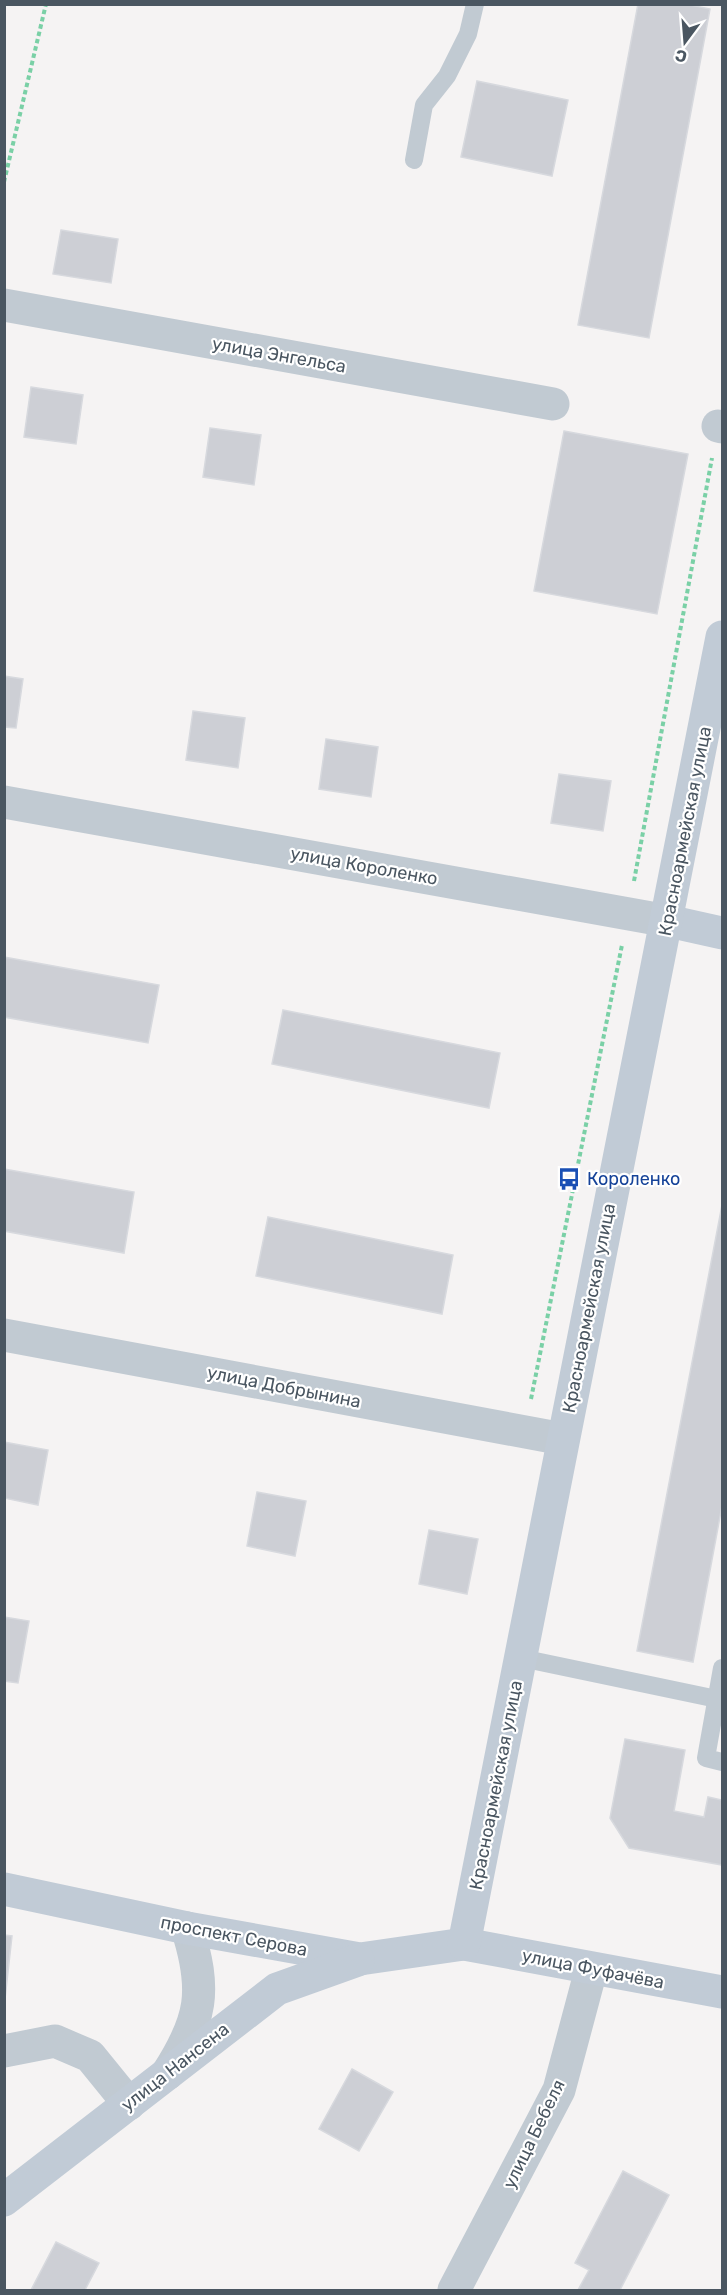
<svg xmlns="http://www.w3.org/2000/svg" width="727" height="2295" font-family="Rubik,sans-serif">
	<rect width="100%" height="100%" fill="#f5f3f3"/>
	<g fill="#cdcfd5" stroke="#d7d9de" stroke-width="1.5">
		<path d="M638,4H686L710,9L649,338L578,325Z"/>
		<path d="M477,81L568,100L552,176L461,157Z"/>
		<path d="M61,230L118,239L111,283L53,274Z"/>
		<path d="M31,387L83,395L76,444L24,437Z"/>
		<path d="M210,428L261,435L254,485L203,477Z"/>
		<path d="M564,431L688,454L657,614L534,591Z"/>
		<path d="M4,676L23,679L16,728L4,727Z"/>
		<path d="M193,711L245,718L238,768L186,760Z"/>
		<path d="M326,739L378,747L371,797L319,789Z"/>
		<path d="M559,774L611,781L603,831L551,823Z"/>
		<path d="M4,957L159,985L148,1043L4,1017Z"/>
		<path d="M283,1010L500,1053L489,1108L272,1064Z"/>
		<path d="M4,1169L134,1192L124,1253L4,1231Z"/>
		<path d="M722,1205V1506L693,1662L637,1651Z"/>
		<path d="M268,1217L453,1255L442,1314L256,1276Z"/>
		<path d="M4,1442L48,1450L38,1505L4,1498Z"/>
		<path d="M257,1492L306,1501L295,1556L247,1546Z"/>
		<path d="M429,1530L478,1539L467,1594L419,1584Z"/>
		<path d="M4,1617L29,1621L18,1683L4,1681Z"/>
		<path d="M625,1739L685,1750L674,1811L704,1817L708,1797L722,1800V1865L629,1848L610,1818Z"/>
		<path d="M4,1935L12,1936L4,2008Z"/>
		<path d="M352,2069L393,2092L359,2151L319,2129Z"/>
		<path d="M623,2171L669,2195L620,2290H578L589,2270L575,2263Z"/>
		<path d="M56,2242L99,2263L85,2290H31Z"/>
	</g>
	<g fill="none" stroke-linecap="round" stroke-linejoin="round">
		<g stroke="#7ad0a6" stroke-width="4" stroke-dasharray="4.5 3" stroke-linecap="butt">
			<path d="M4,182L46,4"/>
			<path d="M634,881L712,458"/>
			<path d="M531,1399L622,945"/>
		</g>
		<g stroke="#c1cad2" stroke-width="18">
			<path d="M414,160L424,105L447,76L468,34L475,4"/>
			<path d="M521,1658L717,1699"/>
			<path d="M722,1668L706,1758L722,1762"/>
		</g>
		<g stroke="#c1cad2" stroke-width="33">
			<path d="M4,305L553,404"/>
			<path d="M718,426L722,427"/>
			<path d="M4,802L668,921"/>
			<path d="M4,1335L563,1439"/>
			<path d="M4,2051L55,2041L90,2056L129,2104"/>
			<path d="M167,2074C202,2020 207,1990 187,1928"/>
			<path d="M454,2290L559,2090L591,1970"/>
		</g>
		<g stroke="#c1cbd6" stroke-width="33">
			<path d="M668,921L722,933"/>
			<path d="M4,1889L187,1928L360,1959L464,1944L722,1992"/>
			<path d="M464,1944L722,637"/>
			<path d="M4,2200L277,1989L358,1960"/>
		</g>
	</g>
	<defs>
		<g id="bus-bare" transform="scale(1.8)"><path d="M-5-6H5V4H4V6H2V4H-2V6H-4V4H-5ZM-3.5-4V0h7V-4ZM-3.5 1.2v1.5H-2V1.2ZM2 1.2v1.5H3.5V1.2Z" fill="#1a4fb4" stroke="#fff" stroke-width="2.5" paint-order="stroke"/></g>
	</defs>
	<g fill-rule="evenodd">
		<use href="#bus-bare" x="569" y="1179"/>
	</g>
	<g text-anchor="middle" stroke-width="4.5" stroke-linejoin="round" paint-order="stroke">
		<g font-size="18" fill="#4a5661" stroke="#fff">
			<text transform="translate(279 355) rotate(10)" y="6">улица Энгельса</text>
			<text transform="translate(685 831) rotate(-79)" y="6">Красноармейская улица</text>
			<text transform="translate(364 866) rotate(10)" y="6">улица Короленко</text>
			<text transform="translate(589 1308) rotate(-79)" y="6">Красноармейская улица</text>
			<text transform="translate(284 1387) rotate(11)" y="6">улица Добрынина</text>
			<text transform="translate(496 1785) rotate(-79)" y="6">Красноармейская улица</text>
			<text transform="translate(234 1936) rotate(11)" y="6">проспект Серова</text>
			<text transform="translate(593 1969) rotate(11)" y="6">улица Фуфачёва</text>
			<text transform="translate(175 2067) rotate(-38)" y="6">улица Нансена</text>
			<text transform="translate(534 2134) rotate(-64)" y="6">улица Бебеля</text>
		</g>
		<g font-size="18" fill="#164399" stroke="#fff" text-anchor="start">
			<text x="587" y="1185">Короленко</text>
		</g>
	</g>
	<rect width="727" height="2295" fill="none" stroke="#4a5661" stroke-width="12"/>
	<g transform="translate(685 42) rotate(196)" stroke="#ffffff" stroke-width="4.5" paint-order="stroke">
	<path d="M0-4.5L10 22L0 15L-10 22Z" fill="#4a5661"/>
	<text y="-9" font-size="16" font-weight="bold" text-anchor="middle" fill="#4a5661">С</text>
	</g>
</svg>
